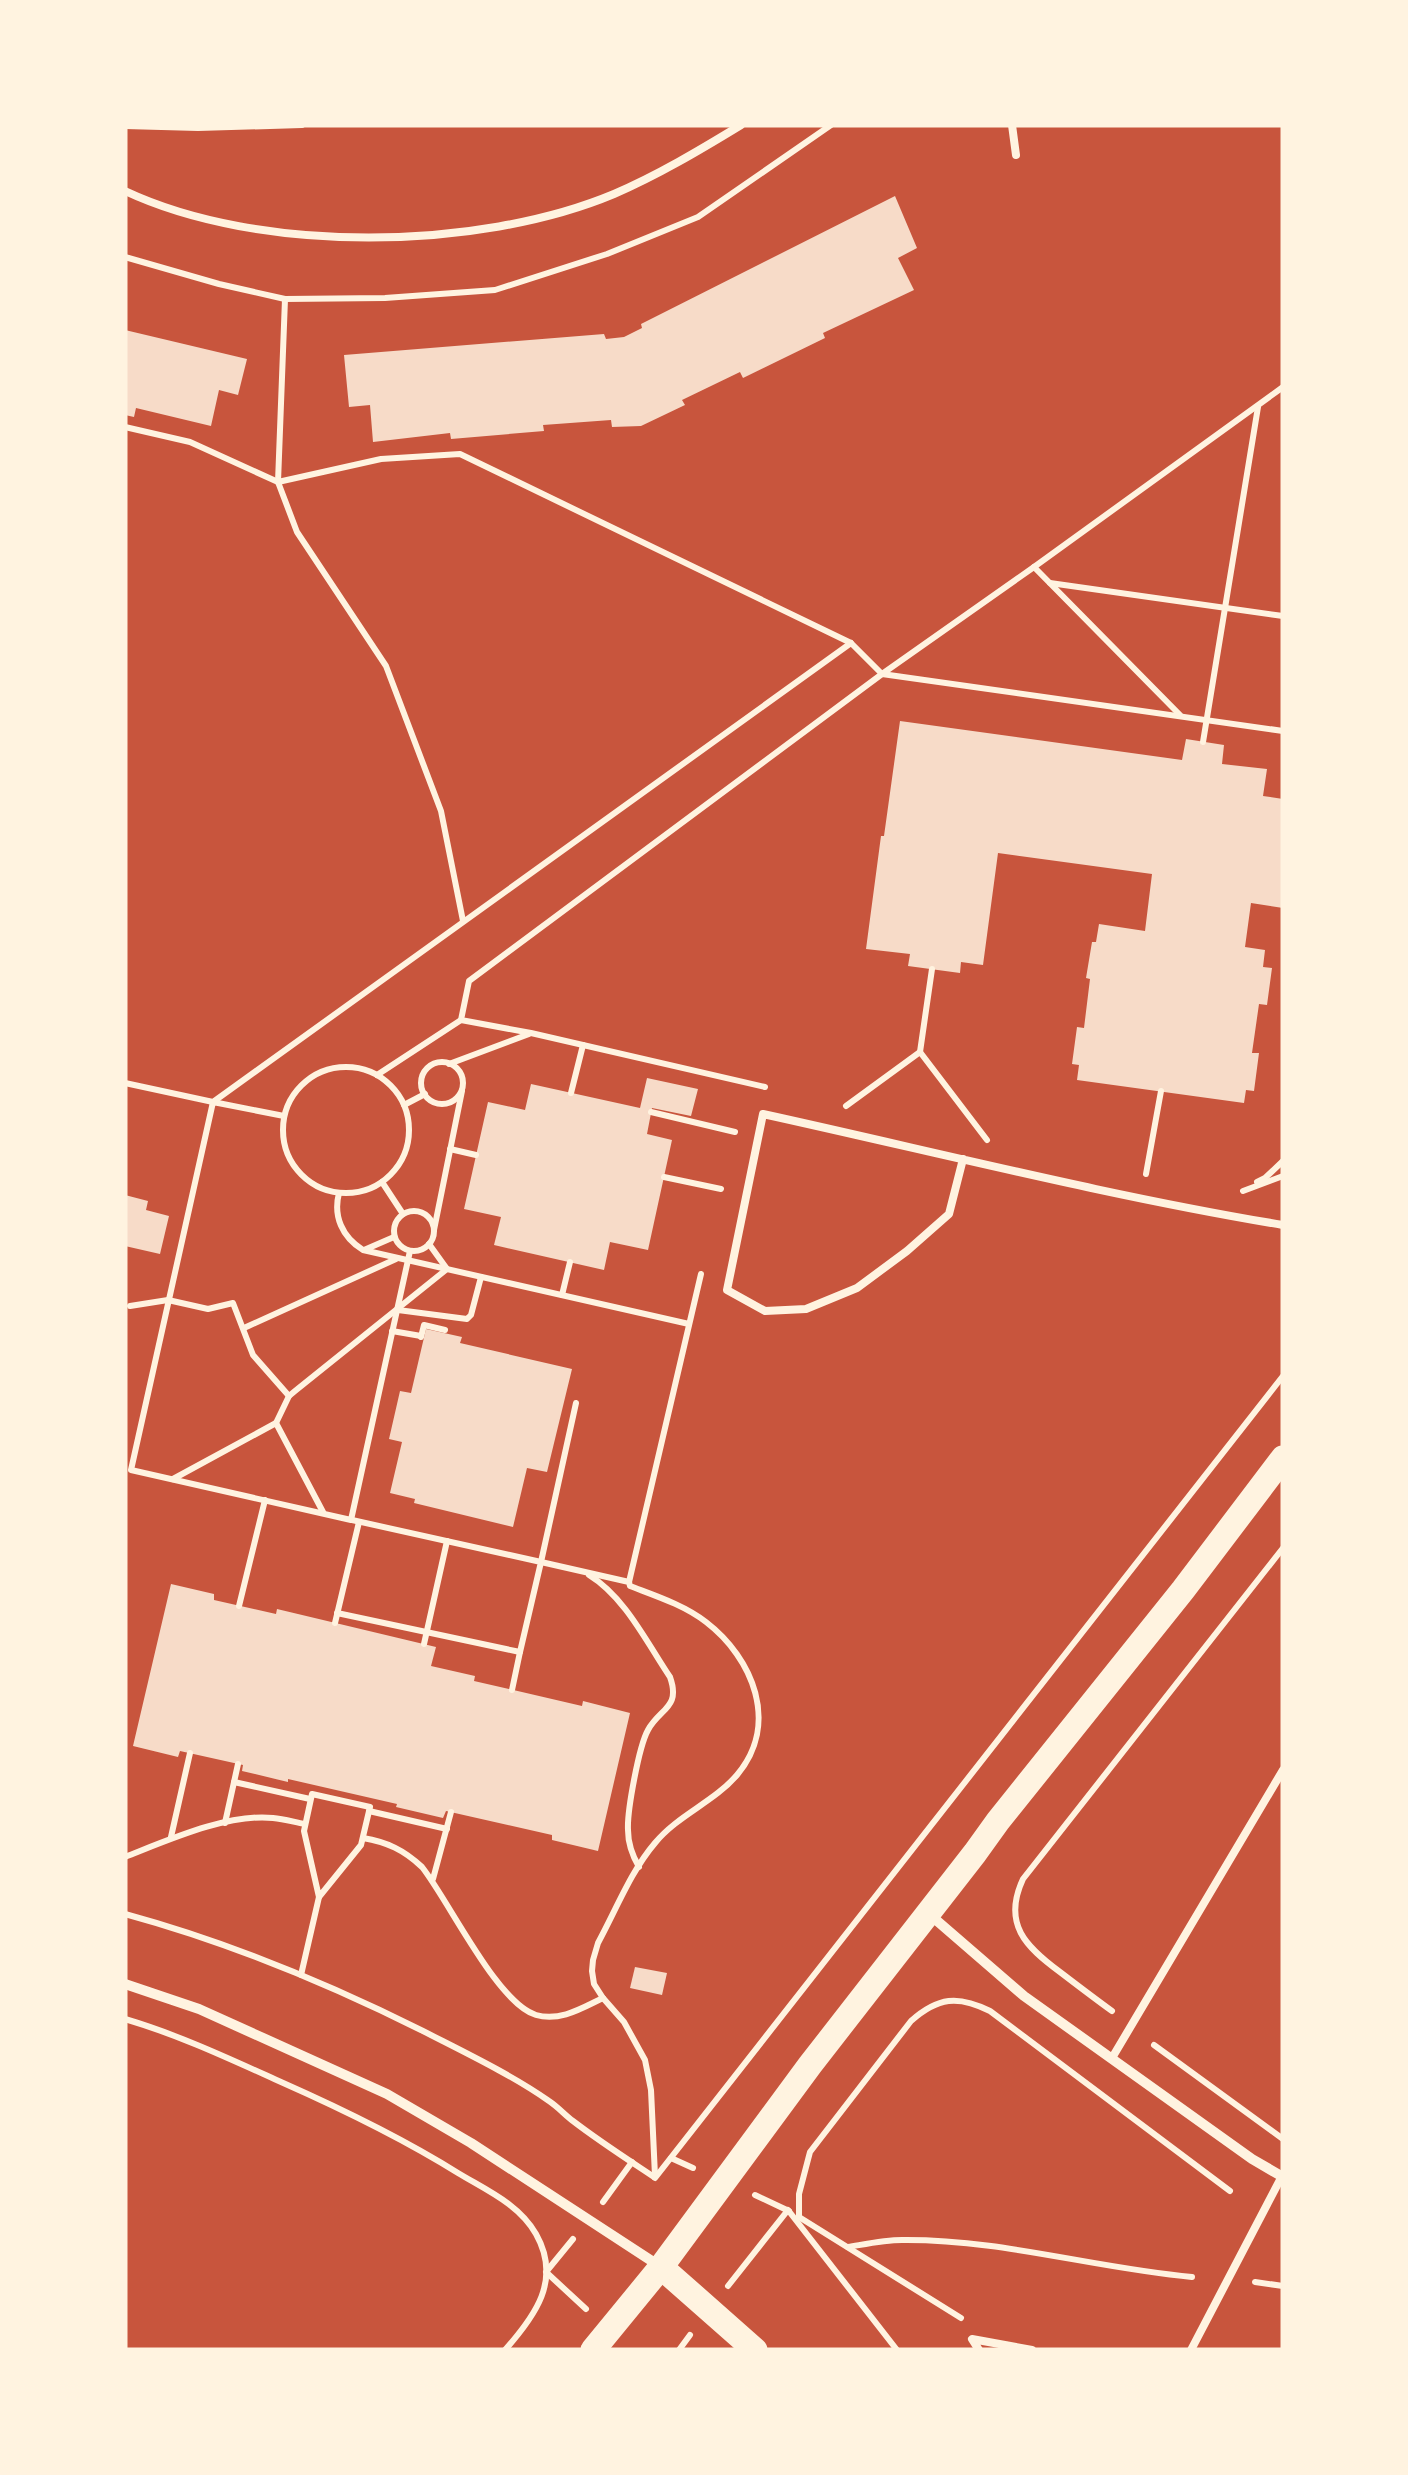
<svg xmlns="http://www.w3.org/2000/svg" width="1408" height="2475" font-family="'Space Grotesk',sans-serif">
	<rect width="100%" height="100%" fill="#c8553d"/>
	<g fill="#f7dbc8">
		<path d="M895,196L917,248L898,258L914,290L823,333L825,338L743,378L740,372L682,400L685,405L641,426L612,427L611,420L543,425L544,431L451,439L450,433L373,442L370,405L349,407L344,355L604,334L606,339L624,337L642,328L641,324Z"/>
		<path d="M125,330L247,359L238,395L219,390L211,426L136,408L134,417L125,415Z"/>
		<path d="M900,721L1182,760L1186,739L1224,745L1222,764L1267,769L1263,796L1283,799V908L1251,903L1245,947L1265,950L1263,967L1272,968L1267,1005L1259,1004L1252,1053H1259L1254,1091L1246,1090L1244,1103L1077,1080L1079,1065L1072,1064L1077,1027L1084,1028L1090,979L1086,978L1092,942H1096L1099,924L1145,931L1152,874L998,853L983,965L961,962L960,973L908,966L910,954L866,949L881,836H884Z"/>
		<path d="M647,1078L698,1089L691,1116L652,1108L647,1134L672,1140L648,1250L610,1242L604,1270L494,1245L501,1217L464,1209L488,1102L525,1110L531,1084L640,1108Z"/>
		<path d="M125,1195L148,1201L146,1210L169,1216L160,1254L125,1246Z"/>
		<path d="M426,1329L462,1337L460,1343L572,1369L547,1472L527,1468L513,1527L414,1503L415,1499L390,1493L402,1442L389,1439L400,1391L411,1393Z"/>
		<path d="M171,1584L214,1594V1600L276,1614L277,1609L436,1647L431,1666L475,1676L474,1681L582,1706L583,1701L630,1713L598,1851L552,1840V1835L446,1811L443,1818L396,1807L397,1804L288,1779V1782L242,1771L243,1765L180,1751L178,1757L133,1746Z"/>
		<path d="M635,1967L667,1973L662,1995L630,1988Z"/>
	</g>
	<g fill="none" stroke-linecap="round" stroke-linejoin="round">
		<g stroke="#fff3e0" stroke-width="6">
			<path d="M125,126L198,128L302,125"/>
			<path d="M125,257L219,284L285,299L385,298L495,290L607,254L698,217L831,125"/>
			<path d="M285,299L278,482L297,532L386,666L441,811L463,921"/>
			<path d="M125,427L190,442L278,482L381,459L460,454L851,643L882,674L1283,731"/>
			<path d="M1034,567L1180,715"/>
			<path d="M1050,583L1283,616"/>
			<path d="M1203,742L1258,407"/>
			<path d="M920,1052L932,969"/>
			<circle cx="442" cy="1083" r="21"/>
			<path d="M449,1064L529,1034"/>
			<circle cx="346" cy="1130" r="63"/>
			<path d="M377,1075L461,1020"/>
			<path d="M125,1083L213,1102L851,643"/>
			<path d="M765,1087L531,1033L461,1020L469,981L882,674L1034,567L1283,387"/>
			<path d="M571,1093L583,1045"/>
			<path d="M404,1105L425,1094"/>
			<path d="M846,1106L920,1052L987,1140"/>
			<path d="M651,1112L735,1132"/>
			<path d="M284,1116L213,1102L131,1470L351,1520L410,1251"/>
			<path d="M450,1149L476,1155"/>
			<path d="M1146,1174L1161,1091"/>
			<path d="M664,1177L721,1189"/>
			<path d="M382,1182L403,1214"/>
			<path d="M1257,1182L1265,1178L1283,1161"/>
			<path d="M1243,1191L1283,1176"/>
			<path d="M339,1193C333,1216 342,1237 363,1250L689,1324"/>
			<circle cx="414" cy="1231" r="20"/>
			<path d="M434,1230L462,1091"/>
			<path d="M364,1250L394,1237"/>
			<path d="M562,1295L570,1262"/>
			<path d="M130,1306L168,1300L208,1309L233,1303L253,1355L289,1396"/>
			<path d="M398,1310L467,1319L471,1315L481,1277"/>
			<path d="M244,1328L396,1259"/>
			<path d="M392,1331L421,1336"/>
			<path d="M421,1337L424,1325L445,1330"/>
			<path d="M576,1403L541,1562L629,1582L630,1586C656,1596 684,1605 706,1622C753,1658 780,1724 737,1775C714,1802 678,1815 655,1843C631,1871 616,1910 598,1943L593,1960L592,1971L594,1984L603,1998L624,2022L645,2060L651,2090L655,2176"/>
			<path d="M276,1423L323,1512"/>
			<path d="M173,1479L276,1423L289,1396L295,1391L447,1269L429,1244"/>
			<path d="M589,1575C625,1597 647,1643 670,1677C681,1708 660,1708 648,1730C639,1746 627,1811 628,1830C628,1843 632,1855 639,1867"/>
			<path d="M629,1582L701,1274"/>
			<path d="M239,1606L265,1500"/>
			<path d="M337,1613L520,1652L541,1562L352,1520"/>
			<path d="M335,1623L359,1522"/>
			<path d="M424,1644L447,1541"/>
			<path d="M512,1690L520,1652"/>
			<path d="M234,1782L310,1799"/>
			<path d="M312,1794L370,1807L361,1845L319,1897L304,1831Z"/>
			<path d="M369,1811L447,1829"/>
			<path d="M225,1823L238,1764"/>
			<path d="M171,1837L190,1753"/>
			<path d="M363,1838C387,1842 404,1850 422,1867C449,1901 497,2003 536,2015C560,2022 582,2008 603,1998"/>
			<path d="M125,1857C166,1841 228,1813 273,1818C284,1819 294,1822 305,1824"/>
			<path d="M433,1879L451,1812"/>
			<path d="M125,1914C228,1942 327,1983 423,2031C464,2052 512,2075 549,2101C558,2107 565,2115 573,2121C599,2141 627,2159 654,2177"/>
			<path d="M301,1975L319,1897"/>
			<path d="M1112,2011C1094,1998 1077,1985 1060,1972C1026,1947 1002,1924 1023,1879L1283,1548"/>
			<path d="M125,2019C179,2035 230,2059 281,2082C342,2109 402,2138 458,2173C486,2190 519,2204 536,2234C562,2280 535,2316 505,2350"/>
			<path d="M1154,2045L1283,2139"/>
			<path d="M671,2158L693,2168"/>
			<path d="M655,2178L1283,1376"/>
			<path d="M755,2195L789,2211"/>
			<path d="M603,2202L632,2162"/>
			<path d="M573,2239L546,2272L586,2309"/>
			<path d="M848,2247C866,2244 884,2240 902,2240C1000,2239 1094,2268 1192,2277"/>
			<path d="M1255,2282L1283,2286"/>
			<path d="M728,2286L788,2210L897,2350"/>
			<path d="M961,2318L799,2217V2194L810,2152L911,2021C938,1997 958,1995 990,2011L1230,2191"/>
			<path d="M679,2350L690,2335"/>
		</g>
		<g stroke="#fff3e0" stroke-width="8">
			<path d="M1012,125L1016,155"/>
			<path d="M125,191C259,254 478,251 614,194C658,175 700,150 741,125"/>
			<path d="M963,1159L949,1214L907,1251L857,1288L806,1309L765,1311L727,1290L763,1114C936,1152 1108,1196 1283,1225"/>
			<path d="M1112,2058L1283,1770"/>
			<path d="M979,2350L972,2339L1032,2350"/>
			<path d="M1191,2350L1282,2176"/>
		</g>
		<g stroke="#fff3e0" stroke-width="10">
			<path d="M928,1913L1024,1996L1252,2159L1283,2177"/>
			<path d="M125,1984L199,2009L387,2094L471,2143L661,2267"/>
		</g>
		<g stroke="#fff3e0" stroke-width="25">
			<path d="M661,2267L755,2350"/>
			<path d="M593,2350L661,2267L810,2065L975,1853L998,1821L1183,1590L1283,1458"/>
		</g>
	</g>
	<rect width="1408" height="2475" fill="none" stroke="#fff3e0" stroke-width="255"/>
</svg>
